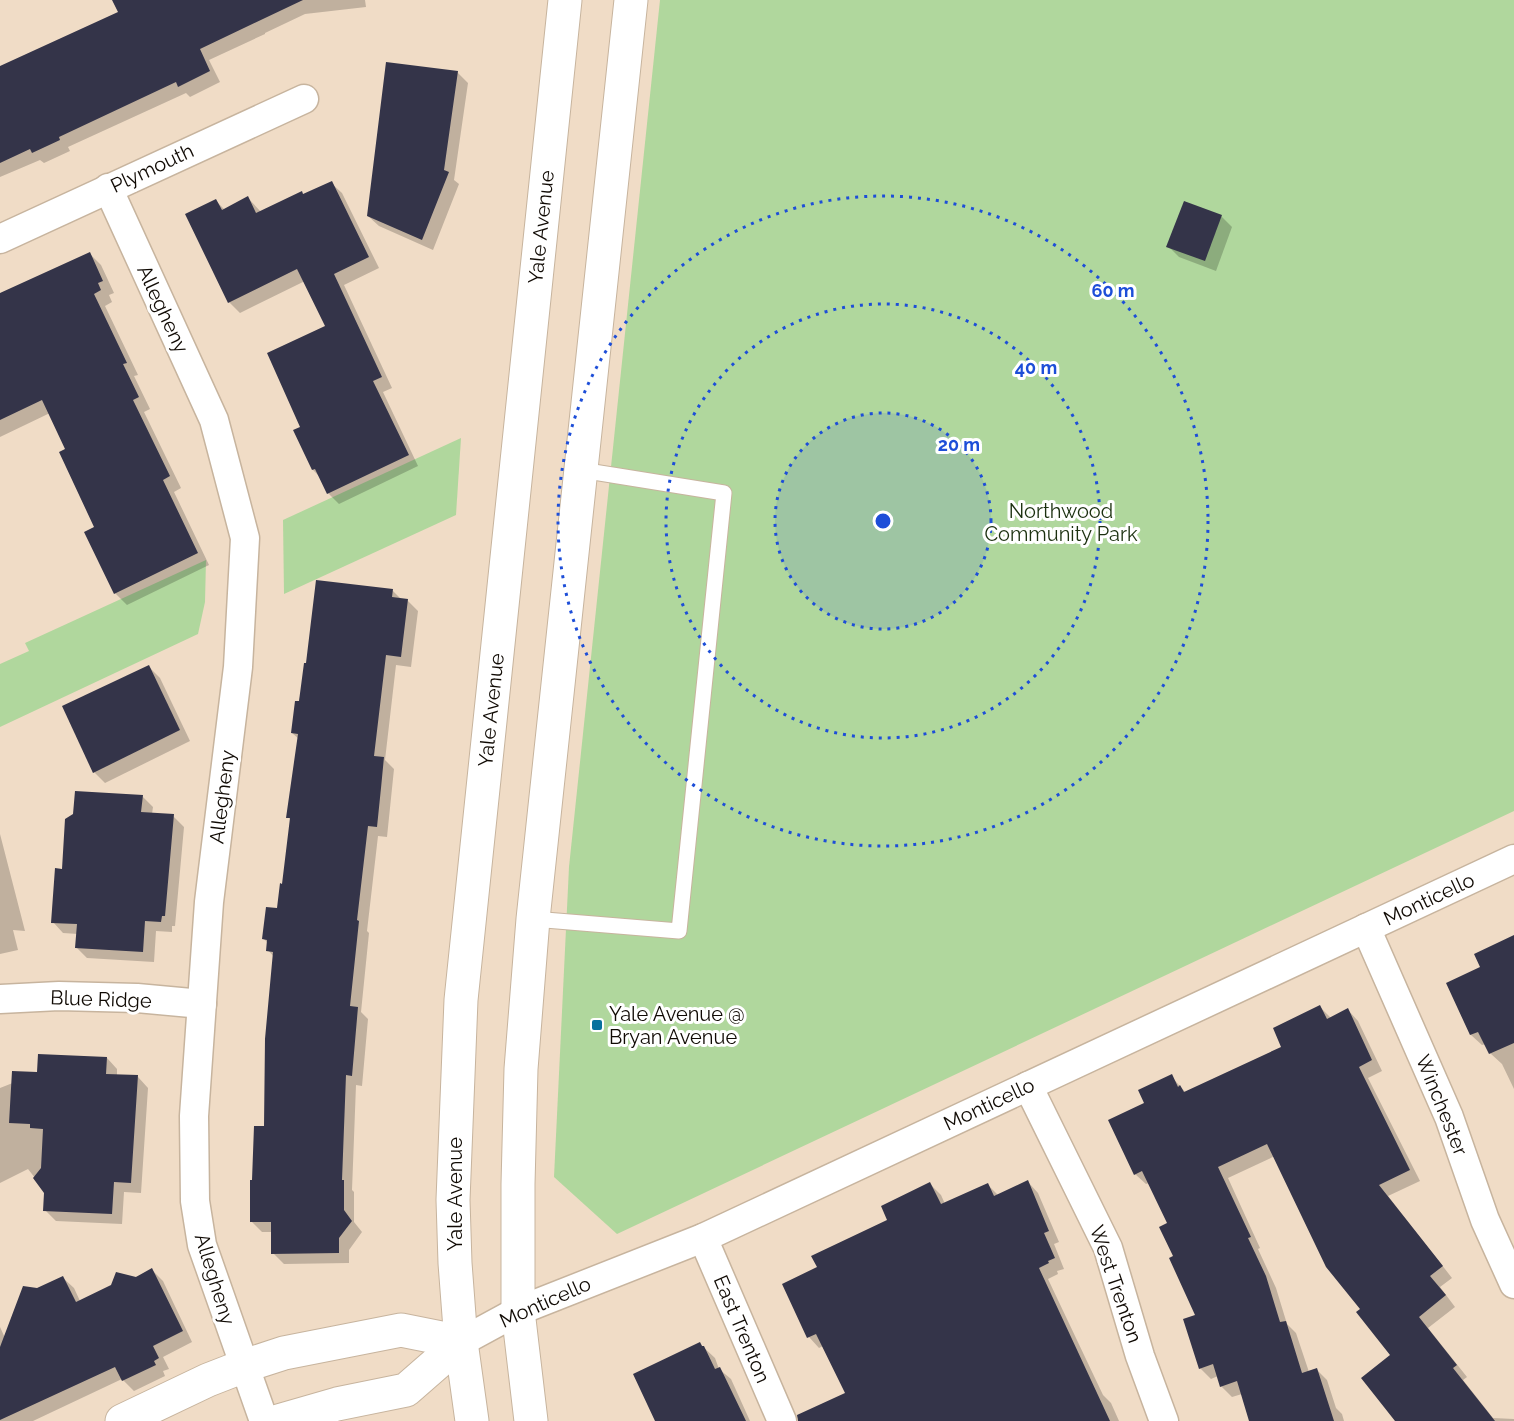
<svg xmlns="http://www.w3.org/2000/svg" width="1514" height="1421" font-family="Raleway,sans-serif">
	<rect width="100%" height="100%" fill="#f0dcc6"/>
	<g fill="#b0d79d">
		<path d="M660,0H1514V811L617,1234L554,1177L569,867Z"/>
		<path d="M461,438L456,515L284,594L283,520Z"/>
		<path d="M206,560L205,602L198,634L0,727V664L29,651L25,643Z"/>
	</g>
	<g fill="#0003">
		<path d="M114,0H365L366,7L305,14L265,33V34L209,60L220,82L190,97L186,93L68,147L70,151L44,163L40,160L0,177V67L120,13Z"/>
		<path d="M457,72L468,83L454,180L459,184L433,250L379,226L368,216Z"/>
		<path d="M331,183L342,193L379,268L344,285L392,388L383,392L418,466L339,504L328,493L320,477L313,470L302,427L327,327L305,281L240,313L229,302L216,201L225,210L248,198L261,212Z"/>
		<path d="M1221,216L1232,227L1216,271L1179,257L1168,246Z"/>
		<path d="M89,253L101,265L114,293L109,295L112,302L105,306L138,375L134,376L150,409L144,412L181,488L174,492L209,565L127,605L115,593L96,527L67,450L50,413L0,437V311Z"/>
		<path d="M317,582L393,591L402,600H407L418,611L411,667L396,665L385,760L394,769L387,837L378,836L367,931L369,933L361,1012L368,1019L362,1086L356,1085L352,1190L354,1192V1222L362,1232L349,1250V1263L284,1264L273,1253V1232H262L251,1221L253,1182L266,1128L274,957L268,950V943L264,939L279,910L283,885L291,820L288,817L299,739L292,733L307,665Z"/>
		<path d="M149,667L160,678L190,741L105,783L94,772Z"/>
		<path d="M142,796L153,807L152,814L173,816L184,827L175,926H172V932L156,931L154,962L87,958L77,948L78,934L63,933L53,922L63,870Z"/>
		<path d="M0,834L25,931L13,930L18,950L0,954Z"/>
		<path d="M1514,937V1089L1502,1064L1490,1053L1486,1044L1482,1045L1471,1035L1448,983L1482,967Z"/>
		<path d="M1320,1007L1331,1018L1348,1010L1358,1021L1382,1071L1368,1078L1420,1181L1388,1196L1452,1278L1440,1287L1455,1307L1428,1328L1467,1377L1463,1380L1493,1418L1514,1419V1421H1397L1392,1355L1362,1309L1275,1156L1228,1178L1260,1248L1258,1249L1276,1288L1287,1324L1296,1333L1309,1372L1317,1370L1327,1380L1336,1408L1342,1414L1344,1421H1251L1242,1394L1232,1397L1221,1386L1218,1376L1211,1379L1200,1368L1197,1316L1175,1257L1169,1223L1149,1183L1146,1184L1135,1174L1146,1103L1171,1076L1186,1093L1283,1048Z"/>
		<path d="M107,1058L117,1069V1076L138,1077L148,1088L141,1193L124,1192L122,1224L56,1221L45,1210L46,1192L28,1169L0,1183V1088L38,1073Z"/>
		<path d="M1028,1182L1038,1193L1059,1242L1054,1244L1064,1269L1057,1271L1058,1274L1048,1279L1103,1395L1111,1403L1119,1421H839L847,1394L823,1346L819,1348L809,1337L819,1268L889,1220L930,1184L941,1195L945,1204L988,1185L998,1195Z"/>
		<path d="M152,1270L163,1281L192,1342L163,1357L169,1369L163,1371L165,1376L134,1391L122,1379L33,1421H0V1327L5,1338L37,1290L63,1278L74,1288L80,1301Z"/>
		<path d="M700,1344L715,1358L719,1369L731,1379L750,1421H657Z"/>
	</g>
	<g fill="#343449">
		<path d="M112,0H303L200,49L210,71L178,87L176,82L59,137L60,140L32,153L30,149L0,163V66L118,12Z"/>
		<path d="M386,62L458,71L444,170L449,172L422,240L367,216Z"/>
		<path d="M332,181L369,257L334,274L382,377L373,381L409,455L327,494L315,469L312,470L293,430L300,427L267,353L325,326L297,269L228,303L185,214L216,199L222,210L248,196L256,213L302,191L303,194Z"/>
		<path d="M1184,201L1222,215L1205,261L1166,247Z"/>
		<path d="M90,252L103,281L98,283L101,290L94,294L127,363L123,364L139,397L133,400L170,476L163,480L198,553L114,594L84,532L94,527L59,452L65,449L42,400L0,420V293Z"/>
		<path d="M316,580L393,589L392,597L408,599L401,657L386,655L374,756L384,757L381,788L377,827L368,826L357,920L359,921L350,1006L358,1007L352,1076L346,1075L342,1180H344V1210L352,1221L339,1238V1253L271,1254V1222H250V1180H252L254,1126H264L265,1039L273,952L266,951L267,940L262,939L266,907L277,908L280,883L282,884L290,818H286L298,734L291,733L295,701H299L304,663H306Z"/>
		<path d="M149,665L180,730L93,773L62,706Z"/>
		<path d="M75,791L143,795L141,812L174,814L165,916H162L161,922L145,921L143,952L75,948L77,924L51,923L55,868L62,869L65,819L73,814Z"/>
		<path d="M1514,935V1043L1489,1054L1478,1032L1470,1035L1446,983L1480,967L1474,954Z"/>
		<path d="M1320,1005L1327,1019L1348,1008L1372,1060L1359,1067L1410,1170L1379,1185L1443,1266L1430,1276L1446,1295L1419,1317L1457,1365L1453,1368L1495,1421H1395L1361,1378L1390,1355L1356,1312L1360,1309L1326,1267L1267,1144L1218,1167L1251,1237L1248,1238L1266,1276L1280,1322L1286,1321L1302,1373L1317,1368L1334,1421H1249L1237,1381L1220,1387L1213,1364L1199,1369L1183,1319L1195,1315L1169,1258L1173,1256L1159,1227L1167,1223L1142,1171L1134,1175L1108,1120L1144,1103L1138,1090L1172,1074L1178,1087L1180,1085L1184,1092L1281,1047L1273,1028Z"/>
		<path d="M38,1054L107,1057L106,1074L138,1075L131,1183L114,1182L112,1214L43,1211L44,1193L33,1178L41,1168L43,1129L30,1128V1124L9,1123L12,1071L37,1072Z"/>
		<path d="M1028,1180L1049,1231L1044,1233L1055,1258L1048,1261L1049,1263L1039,1268L1110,1421H798L797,1415L845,1393L816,1334L807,1338L782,1284L817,1267L811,1256L887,1220L881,1206L930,1182L941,1204L988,1183L994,1196Z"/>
		<path d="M152,1268L183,1331L153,1346L159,1358L154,1361L156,1365L122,1381L115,1367L0,1420V1347L23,1286L37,1288L63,1276L76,1302L111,1285L116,1272L136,1277Z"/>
		<path d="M700,1342L702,1346H704L715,1369L720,1367L746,1421H655L633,1374Z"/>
	</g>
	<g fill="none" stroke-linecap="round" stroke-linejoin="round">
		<g stroke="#c7b49e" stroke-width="17">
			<path id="service" d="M533,919L679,931L724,493L581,470"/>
		</g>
		<g stroke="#c7b49e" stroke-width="31">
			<g id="minor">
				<path d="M108,188L214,420L245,538L238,667L209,902L194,1116L195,1201L202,1245L264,1421"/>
				<path d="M0,239L304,99"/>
				<path d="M1366,928L1449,1117L1485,1220L1514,1284"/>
				<path d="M0,999L59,996L137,998L202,1004"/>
				<path d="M1028,1086L1108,1248L1140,1356L1164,1421"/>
				<path d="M703,1238L782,1421"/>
				<path d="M461,1342L518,1311L703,1238L1514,859"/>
			</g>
		</g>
		<g stroke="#c7b49e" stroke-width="35">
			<g id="tertiary">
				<path d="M122,1421L208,1380L244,1366L284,1353L401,1330L461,1342"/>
				<path d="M278,1421L337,1404L406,1390L461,1342"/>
			</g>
		</g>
		<g stroke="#c7b49e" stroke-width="35">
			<g id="secondary">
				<path d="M472,1421L461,1342L455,1263L453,1200L461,1000L565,0"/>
				<path d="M531,1421L518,1311V1184L521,1069L533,919L631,0"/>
			</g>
		</g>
		<use href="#service" stroke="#fff" stroke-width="15"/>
		<use href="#minor" stroke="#fff" stroke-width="28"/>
		<use href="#tertiary" stroke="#fff" stroke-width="33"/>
		<use href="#secondary" stroke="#fff" stroke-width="33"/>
	</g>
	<circle cx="883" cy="521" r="108" fill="#1d4ed8" fill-opacity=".12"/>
	<g fill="none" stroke="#1d4ed8" stroke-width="3" stroke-dasharray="3 6">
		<circle cx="883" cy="521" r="108"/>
		<circle cx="883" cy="521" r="217"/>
		<circle cx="883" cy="521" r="325"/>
	</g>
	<rect fill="#07709d" stroke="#fff" stroke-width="2" x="591" y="1019" width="12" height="12" rx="3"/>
	<g text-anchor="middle" stroke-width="6" stroke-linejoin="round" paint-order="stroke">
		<g font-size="20" fill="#100a04" stroke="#fff">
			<text transform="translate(152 168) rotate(-25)" y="7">Plymouth</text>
			<text transform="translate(541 227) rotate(-84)" y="7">Yale Avenue</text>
			<text transform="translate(163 309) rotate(65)" y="7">Allegheny</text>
			<text transform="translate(491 710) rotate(-84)" y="7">Yale Avenue</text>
			<text transform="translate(222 797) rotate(-83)" y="7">Allegheny</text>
			<text transform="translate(1429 899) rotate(-25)" y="7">Monticello</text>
			<text transform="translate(101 999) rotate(2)" y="7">Blue Ridge</text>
			<text transform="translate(989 1104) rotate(-25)" y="7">Monticello</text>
			<text transform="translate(1442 1105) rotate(68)" y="7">Winchester</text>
			<text transform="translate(455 1194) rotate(-90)" y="7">Yale Avenue</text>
			<text transform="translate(215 1279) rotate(73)" y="7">Allegheny</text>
			<text transform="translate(1116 1284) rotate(71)" y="7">West Trenton</text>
			<text transform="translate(545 1302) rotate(-24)" y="7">Monticello</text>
			<text transform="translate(742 1329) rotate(67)" y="7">East Trenton</text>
		</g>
		<g font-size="20" fill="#1b300f" stroke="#fff">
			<text x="1061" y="518">Northwood<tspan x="1061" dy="23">Community Park</tspan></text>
		</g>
		<g font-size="20" fill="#100a04" stroke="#fff" text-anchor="start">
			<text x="609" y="1021">Yale Avenue @<tspan x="609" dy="23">Bryan Avenue</tspan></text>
		</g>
	</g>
	<circle cx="883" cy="521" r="9" fill="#1d4ed8" stroke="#fff" stroke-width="3"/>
	<g font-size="18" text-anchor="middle" font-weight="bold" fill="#1d4ed8" stroke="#fff" stroke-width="6" stroke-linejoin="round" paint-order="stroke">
		<text x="1113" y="297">60 m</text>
		<text x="1036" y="374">40 m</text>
		<text x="959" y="451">20 m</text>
	</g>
</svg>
